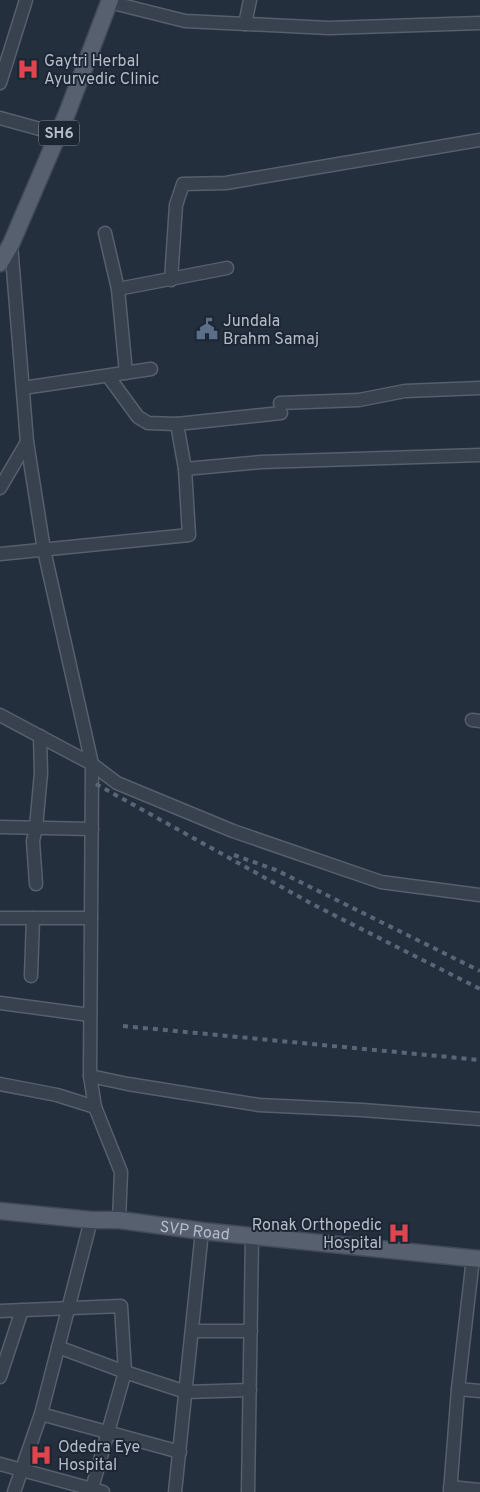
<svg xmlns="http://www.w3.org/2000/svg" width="480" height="1492" font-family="Overpass,sans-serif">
	<rect width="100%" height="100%" fill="#242f3e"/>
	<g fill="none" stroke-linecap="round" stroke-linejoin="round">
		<g stroke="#565f6c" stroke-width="15">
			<g id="minor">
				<path d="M109,2L185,21L329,28L480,23"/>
				<path d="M245,24L250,0"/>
				<path d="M0,83L26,0"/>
				<path d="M0,118L58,134"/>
				<path d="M105,233L118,289L126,373"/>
				<path d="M11,244L27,442L44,550L92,764L90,1076L95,1107L121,1172L119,1220"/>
				<path d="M171,280L176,205L183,184L226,183L480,140"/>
				<path d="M118,289L227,268"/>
				<path d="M108,376L138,417L148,423L177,424L281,413"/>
				<path d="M23,388L151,369"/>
				<path d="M280,403L359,400L405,391L480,388"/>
				<path d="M177,424L185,469"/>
				<path d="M0,488L27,442"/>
				<path d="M0,554L189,535L185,469L261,462L480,455"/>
				<path d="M0,715L92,764L117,783L233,831L381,882L480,895"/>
				<path d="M472,720L480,721"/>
				<path d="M0,827L92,829"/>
				<path d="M36,884L33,841L36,827L41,773L40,736"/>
				<path d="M0,918H91"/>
				<path d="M31,976L33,918"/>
				<path d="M0,1003L90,1015"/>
				<path d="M90,1076L128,1084L259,1105L362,1110L480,1119"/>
				<path d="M0,1084L57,1095L95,1107"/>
				<path d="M0,1311L121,1306L125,1372L91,1492"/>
				<path d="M192,1331H251"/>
				<path d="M58,1347L125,1372L186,1392L250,1390"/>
				<path d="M0,1377L22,1310"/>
				<path d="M458,1389L480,1391"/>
				<path d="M41,1414L180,1452"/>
				<path d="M0,1464L103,1492"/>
				<path d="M450,1487L480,1490"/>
				<path d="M14,1492L41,1414L91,1220"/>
				<path d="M175,1492L202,1231"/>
				<path d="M248,1492L252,1236"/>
				<path d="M450,1492L458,1389L473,1258"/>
			</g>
		</g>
		<g stroke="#414a57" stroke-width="19">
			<g id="major">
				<path d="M0,263L11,244L66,116L110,0"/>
				<path id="s1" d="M0,1211L91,1220H119L202,1231L480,1259"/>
			</g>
		</g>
		<use href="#minor" stroke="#38414e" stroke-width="12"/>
		<use href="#major" stroke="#56606e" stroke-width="16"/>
		<g stroke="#5a6575" stroke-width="4" stroke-dasharray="5 5" stroke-linecap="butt">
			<path d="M96,784L314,905L480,989"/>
			<path d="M234,855L276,870L480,971"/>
			<path d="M123,1026L480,1060"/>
		</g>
	</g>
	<defs>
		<g id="hospital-bare" transform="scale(1.725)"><path d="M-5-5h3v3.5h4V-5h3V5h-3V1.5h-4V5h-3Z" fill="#e0444e" stroke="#1d2633" stroke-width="2.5" paint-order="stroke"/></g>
		<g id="civic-bare" transform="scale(1.725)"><path d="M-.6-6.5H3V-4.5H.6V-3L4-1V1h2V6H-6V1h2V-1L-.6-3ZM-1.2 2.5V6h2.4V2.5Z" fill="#5c6f8a" stroke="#1d2633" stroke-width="2.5" paint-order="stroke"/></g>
	</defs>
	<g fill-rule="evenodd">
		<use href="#hospital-bare" x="28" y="69"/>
		<use href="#civic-bare" x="207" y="329"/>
		<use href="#hospital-bare" x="399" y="1233"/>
		<use href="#hospital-bare" x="41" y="1455"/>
	</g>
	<g text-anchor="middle" stroke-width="4" stroke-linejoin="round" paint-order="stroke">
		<rect fill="#1d2633" stroke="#878f9c" stroke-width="1" x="39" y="120.5" width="40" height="25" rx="4"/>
		<g font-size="15" font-weight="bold" fill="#b4bcc9">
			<text x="59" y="138">SH6</text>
		</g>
		<g font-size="16" fill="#b4bcc9" stroke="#1d2633" text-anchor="start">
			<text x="44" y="66">Gaytri Herbal<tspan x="44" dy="18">Ayurvedic Clinic</tspan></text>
			<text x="223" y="326">Jundala<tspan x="223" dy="18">Brahm Samaj</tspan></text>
			<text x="382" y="1230" text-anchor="end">Ronak Orthopedic<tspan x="382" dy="18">Hospital</tspan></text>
			<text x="58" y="1452">Odedra Eye<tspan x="58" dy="18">Hospital</tspan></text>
		</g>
		<g font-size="16" fill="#b4bcc9" stroke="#1d2633">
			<text dy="6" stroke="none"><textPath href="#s1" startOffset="196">SVP Road</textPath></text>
		</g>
	</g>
</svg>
